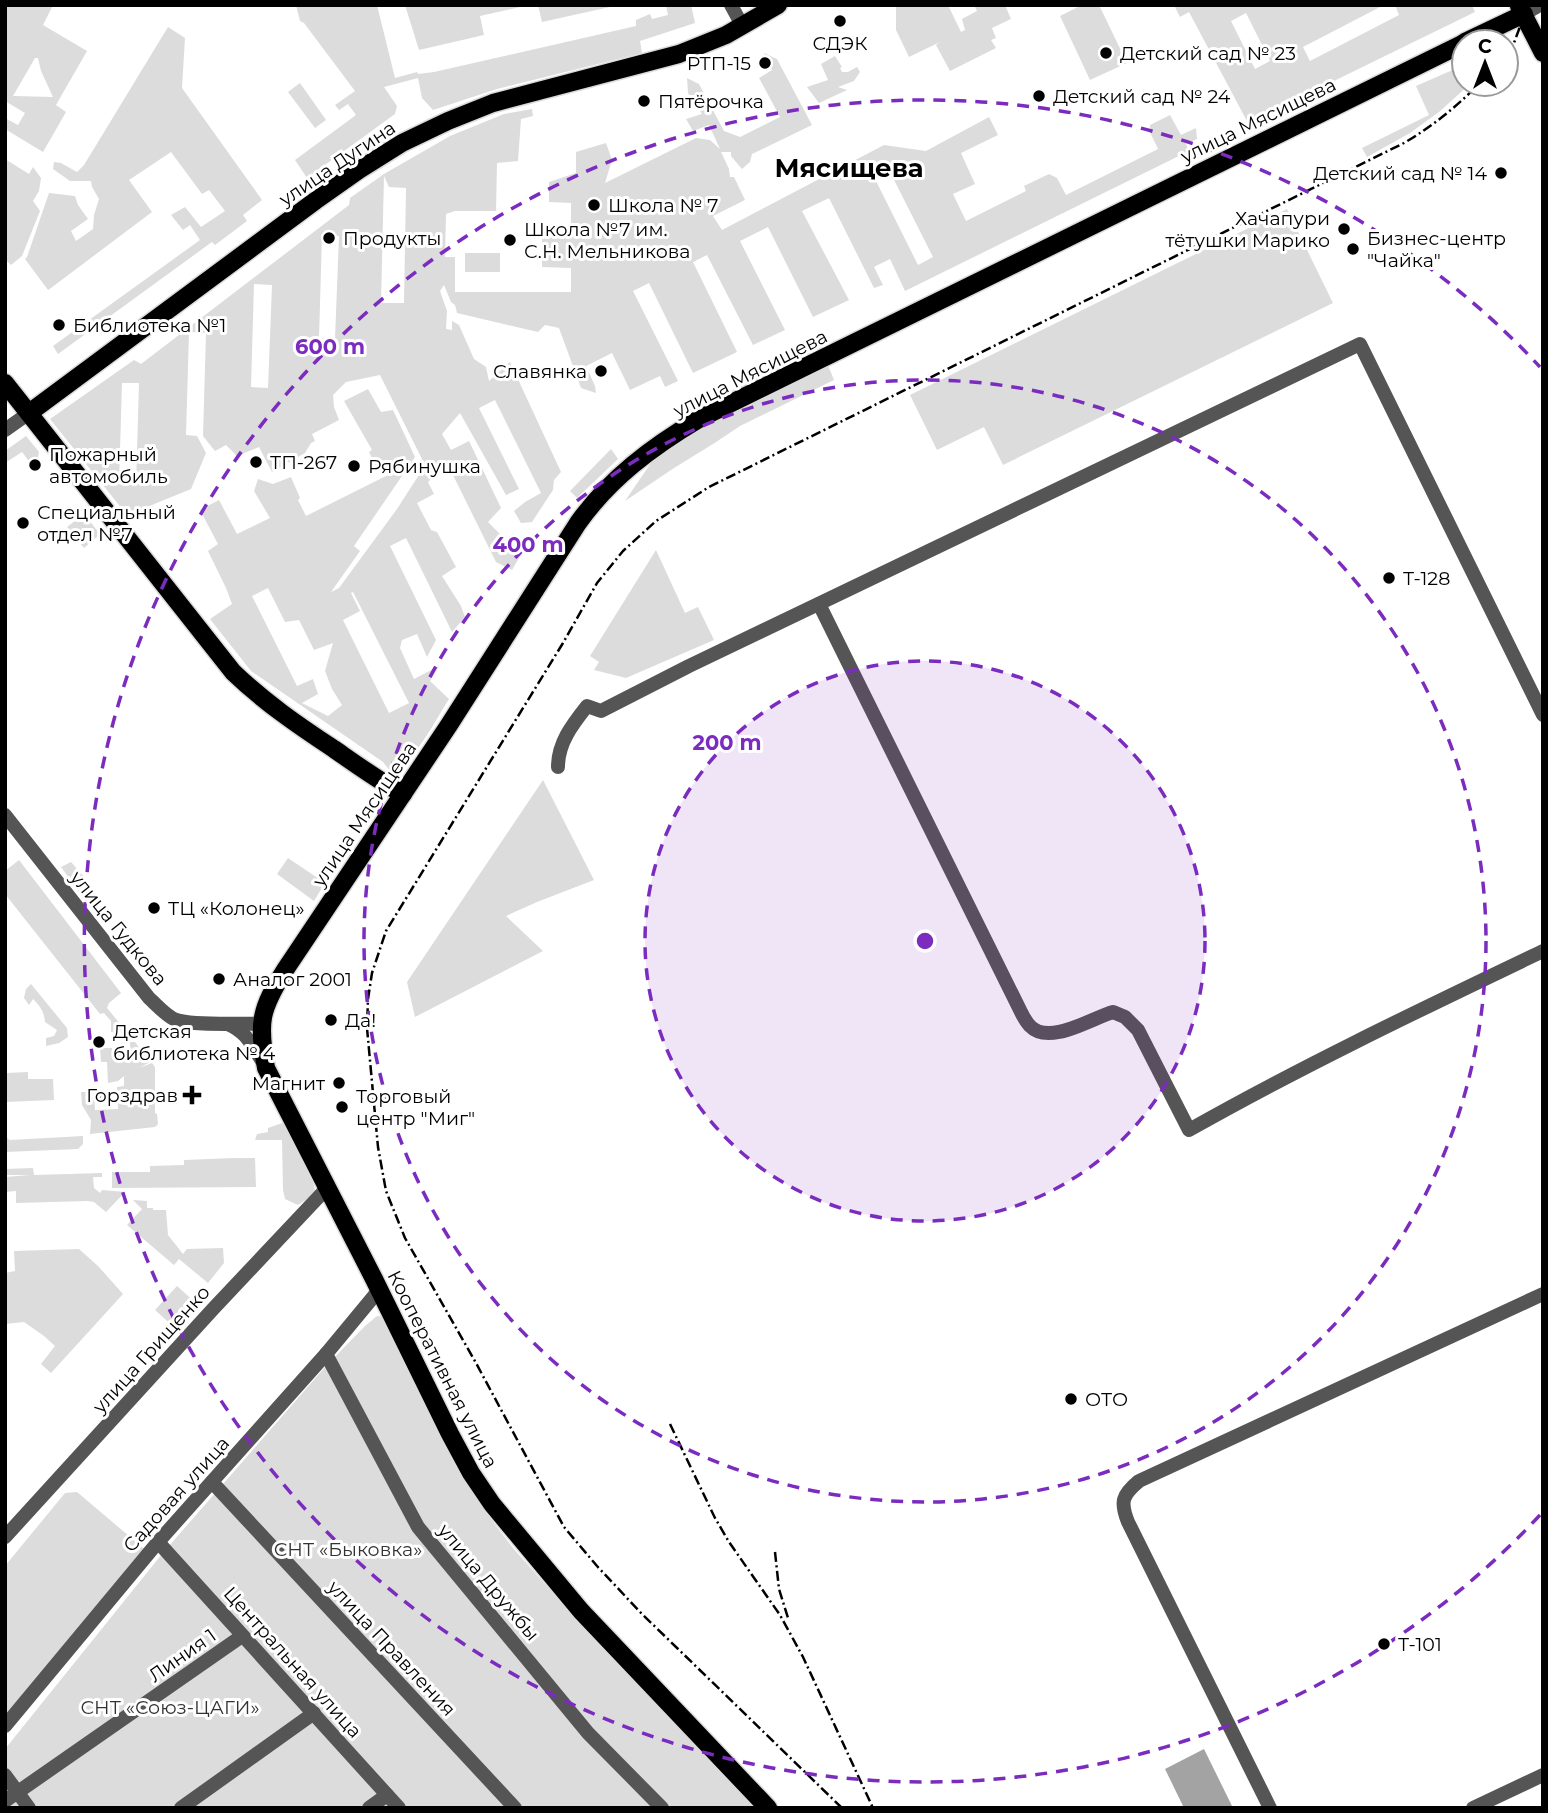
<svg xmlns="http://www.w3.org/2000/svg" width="1548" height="1813" font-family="Montserrat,sans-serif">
	<rect width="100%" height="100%" fill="#fff"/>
	<g fill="#dcdcdc" fill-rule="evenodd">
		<path d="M5,5H53L43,25L87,51L56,105L66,112L43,152L5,129V118L18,125L25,113L5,101ZM35,58H38L41,71L53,97L13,96Z"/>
		<path d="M296,5H377L395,78L417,72L418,74L434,72L636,26V20L650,14L652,19L668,15L666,5H691L695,23L640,41L642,53L497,89L433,110L422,98L418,78L384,87L397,106L395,114L307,178L295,160L356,115L348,104L339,110L335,105L355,91L304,23L300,21Z"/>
		<path d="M405,5H529L480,16L484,35L419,50Z"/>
		<path d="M538,5H619L542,22Z"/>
		<path d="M896,5H948L961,32L965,30L962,19L977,11L974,5H1005L1011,19L992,28L996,38L991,40L996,48L950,71L936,45L940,42L909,57L896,30Z"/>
		<path d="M1082,5H1099L1127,63L1090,80L1060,16Z"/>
		<path d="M1174,5L1382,6L1303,47L1310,61L1399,15L1395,5H1472L1475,12L1248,123L1189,12L1180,17ZM1246,13L1270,61L1255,69L1231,21Z"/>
		<path d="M168,27L185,38L182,88L262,200L243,215L247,221L215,245L212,242L58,354L53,346L200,240L190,225L183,230L171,215L185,207L201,227L225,211L209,190L202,194L171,152L129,180L152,212L51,288L48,290L25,259L27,257L49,193L75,196L78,205L88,219L71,231L76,241L93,229L94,215L99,199L92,187L91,181H70L53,169L54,162L61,163L77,172L84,165Z"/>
		<path d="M764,53L777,59L812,125L752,154L750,162L742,169L731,156V152H721L729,169L730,177H734L745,200L713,216L722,230L884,145L926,151L989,117L998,135L961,153L975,184L953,194L966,221L1026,191L1024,186L1049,174L1057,178L1066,195L1158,149L1150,132V125L1170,115L1181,135L1196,128L1197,139L1186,144L1189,151L905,291L890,259L874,267L883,285L874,288L829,198L802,211L849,300L813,317L768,227L740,241L785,330L753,345L707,255L693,262L737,352L693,373L649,283L633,291L678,381L665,387L660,376L630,390L612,353L586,366L595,386L596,393L581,388L559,328L545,325L538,332L457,313L455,305L451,302L444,285L440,291L447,311L446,329L452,330V321L459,325L474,359L486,367L489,381L510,362L561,472L554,480L553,490L532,522L521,523L514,511L525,502L541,493L495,400L479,408L519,489L506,495L460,413L442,434L451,450L469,441L501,508L488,522L506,540L523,551L512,570L496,562L450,469L433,477L428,482L434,494L417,503L431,530L437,532L456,567L442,576L461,606L465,617L452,632L406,538L390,546L436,640L427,657L417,634L402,640L400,648L414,679L439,666L430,681L449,699C434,722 417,760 391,772L383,762L251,671L210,619L232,604L226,588L208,551L218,544L200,510L219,500L237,534L270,518L254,491L258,479L273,484L291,477L300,498L298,500L306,516L388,475L382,463L376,466L369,452L372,450L344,401L368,389L381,412L393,410L415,457L354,546L360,551L331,592L339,588L397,509L424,467L422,459L380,375L346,382L333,395L334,407L339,420L312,434L315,441L311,443L305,453L272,472L259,447L237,456L226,445L215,451L203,436L206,333L189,332L186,435L197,436L206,453L191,489L147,507L131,520L50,419L134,360L141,364L349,205L350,198L384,174L450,136L504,114L532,109L533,116L521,119L518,161L497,163L496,211H455L446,214L445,257H455V292H571V268L542,267V237L571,236V203L549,202V182L576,173V152L606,143L612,160L605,183L696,138L710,140L720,149L709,125L693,131L686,119L702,114L688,93L687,78L699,84L724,131L740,137L780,117L759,78L772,70ZM888,168L933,257L918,265L873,175ZM384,176L389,187L406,188L404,303H381ZM322,235L339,236L335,339L319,338ZM254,284L272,285L268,388L251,387ZM122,383H139L136,485L119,484ZM268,588L285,622L299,620L314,650L333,643L325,671L332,689L342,705L328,716L302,703L318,694L313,679L297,686L252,596ZM353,592L409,703L389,713L343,620L360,611L351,593Z"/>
		<path d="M835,56L842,67L840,68L842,72H848L857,67L860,72L854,81L838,87L847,90L819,103L807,87L828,80L821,64Z"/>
		<path d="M1464,65V84H1470L1439,112L1410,133L1367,157L1362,148L1429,115L1416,86Z"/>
		<path d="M300,83L326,120L315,128L288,92Z"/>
		<path d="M5,159L29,174L33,167L41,178L39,191L33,201L40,211L22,256L11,265L5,259Z"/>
		<path d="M1287,209L1333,303L1003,465L984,427L937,450L910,395Z"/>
		<rect x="465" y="253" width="35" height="19"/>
		<path d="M825,358L834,380L740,426L713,444L674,468L625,501L668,438Z"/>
		<path d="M26,436L39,452L38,458L32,465L22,452L5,463V451Z"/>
		<path d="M611,449L618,459L577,498L570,491Z"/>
		<path d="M84,514L100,534L84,548L67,527Z"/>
		<path d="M656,550L685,613L698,607L714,640L626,678L594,670L599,662L590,656Z"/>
		<path d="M543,780L594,880L537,902L506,916L543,951L415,1017L407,982Z"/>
		<path d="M288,858L325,883L314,901L277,874Z"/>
		<path d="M19,860L121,993L109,1003L107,1008L126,1031L111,1032V1021L104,1013L100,1014L5,894V871Z"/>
		<path d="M71,862L93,887L96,894L86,901L61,867Z"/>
		<path d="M31,984L67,1028L68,1037L59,1043L46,1046V1038L54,1036L57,1030L45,1022C44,1011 40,1006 33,999L29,1005L24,998L26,989Z"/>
		<path d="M130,1042H135L150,1062L139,1068L152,1063L155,1067V1113L157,1114L158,1124L155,1127L90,1134L91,1120L82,1105L81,1092H94L95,1110L118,1109L117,1087L124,1086V1076L118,1081L108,1083L107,1062H101L100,1048H112L113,1052H130Z"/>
		<path d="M28,1072V1079H53L54,1100L5,1102V1075L7,1073Z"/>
		<path d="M285,1122L311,1173L315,1190L306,1200L298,1205L285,1199L283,1190L282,1140H255L257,1134L268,1132V1128Z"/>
		<path d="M83,1136V1144L78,1149L5,1152V1137L10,1140Z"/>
		<path d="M234,1158H255L256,1187L112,1188V1172H150V1166L184,1165V1160Z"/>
		<path d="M33,1168L34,1175L102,1173V1177H93L94,1188L100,1193L102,1190L125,1192L106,1212L94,1202L88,1201L16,1203V1191L5,1192V1177L30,1175H6V1169Z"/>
		<path d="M133,1200L147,1201V1208H153V1210H166L168,1235L183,1254L187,1249L223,1248L224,1263L208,1283L179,1259L174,1265L127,1225L142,1209Z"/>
		<path d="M79,1249L98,1266L123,1294L51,1373L41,1364L55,1346L44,1336L24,1322L5,1324V1273L15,1271L14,1251Z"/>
		<path d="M177,1286L197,1304L175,1328L155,1310Z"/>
		<path d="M377,1316L386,1317L461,1473L487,1514L513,1548L582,1626L755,1808H5V1749L162,1554L325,1367L365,1326Z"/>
		<path d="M77,1492L149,1553L5,1726V1566L65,1493Z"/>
	</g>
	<path fill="#a3a3a3" d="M1204,1749L1233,1808H1184L1165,1769Z"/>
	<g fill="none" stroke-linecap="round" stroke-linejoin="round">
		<g stroke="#dbdbdb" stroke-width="21">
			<g id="major">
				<path d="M1519,6L1543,53"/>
				<path d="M1465,42L1524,14"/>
				<path d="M5,383L233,672C264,702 299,726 334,749C357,765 379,781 403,794"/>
				<path d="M29,413L315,201L359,170L402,143L448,121L493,103L679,54L726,35L778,5"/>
				<path d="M768,1808L581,1611L492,1504L471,1473L450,1434L374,1279L266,1068C258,1022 260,1010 285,970L449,725L578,523C610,478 652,447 699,419L1464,43"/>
			</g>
		</g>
		<g stroke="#555" stroke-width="14">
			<path d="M731,5L743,27"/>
			<path d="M1524,14L1540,5"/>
			<path d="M5,430L29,413"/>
			<path d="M819,604L1021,1012C1023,1016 1026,1022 1030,1026C1049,1046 1092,1018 1113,1012L1125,1017L1138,1030L1189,1130C1304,1065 1424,1008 1543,951"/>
			<path d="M558,767C558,743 572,725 587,706L601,711L689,666L1360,344L1543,715"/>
			<path d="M5,815L149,998C157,1005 166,1016 176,1020C195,1026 240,1023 261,1024"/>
			<path d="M228,1024C248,1033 251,1045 263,1062"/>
			<path d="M326,1354L418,1527L588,1733L662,1808"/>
			<path d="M212,1482L515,1808"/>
			<path d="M5,1537L213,1309L327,1188"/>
			<path d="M158,1542L399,1808"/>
			<path d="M5,1726L158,1542L326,1354L379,1290"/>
			<path d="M5,1775L29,1808"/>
			<path d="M5,1801L242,1636"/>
			<path d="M181,1808L314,1713"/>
			<path d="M369,1808L387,1795"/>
			<path d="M1270,1808L1128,1522C1120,1502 1122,1495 1139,1481L1543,1294"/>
			<path d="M1473,1808L1543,1775"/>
		</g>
		<use href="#major" stroke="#000" stroke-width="18"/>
		<g stroke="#000" stroke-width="2.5" stroke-dasharray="10 3.5 2 3.5" stroke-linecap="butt">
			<path d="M1506,53L1514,43L1528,5"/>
			<path d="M670,1424L715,1518L729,1542L780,1615L803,1657L873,1808"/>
			<path d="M775,1552L779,1589L788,1618"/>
			<path d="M842,1808L641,1613L597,1566L564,1527L476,1363L405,1238L386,1191L378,1147L367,1028L368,999L372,973L386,931L563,643L597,583L623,551L656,521L709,487L1404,143C1433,126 1456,107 1479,84"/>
		</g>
	</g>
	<circle cx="925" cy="941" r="280" fill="#7b2cbf" fill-opacity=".12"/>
	<g fill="none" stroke="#7b2cbf" stroke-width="3.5" stroke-dasharray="12 9">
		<circle cx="925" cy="941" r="280"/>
		<circle cx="925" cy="941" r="561"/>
		<path d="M1540 1515A841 841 0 1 1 1540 367"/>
	</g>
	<g fill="#000" stroke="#fff" stroke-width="2.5">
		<circle cx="840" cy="21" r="7"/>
		<circle cx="1106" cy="53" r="7"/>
		<circle cx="765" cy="63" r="7"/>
		<circle cx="1039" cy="96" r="7"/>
		<circle cx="644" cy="101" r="7"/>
		<circle cx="1501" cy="173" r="7"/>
		<circle cx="594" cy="205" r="7"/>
		<circle cx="1344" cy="229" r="7"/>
		<circle cx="329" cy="238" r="7"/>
		<circle cx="510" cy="240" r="7"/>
		<circle cx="1353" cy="249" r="7"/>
		<circle cx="59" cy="325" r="7"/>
		<circle cx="601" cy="371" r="7"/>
		<circle cx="256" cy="462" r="7"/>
		<circle cx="35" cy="465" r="7"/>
		<circle cx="354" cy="466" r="7"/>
		<circle cx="23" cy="523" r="7"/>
		<circle cx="1389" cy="578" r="7"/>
		<circle cx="154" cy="908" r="7"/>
		<circle cx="219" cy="979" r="7"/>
		<circle cx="331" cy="1020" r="7"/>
		<circle cx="99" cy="1042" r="7"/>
		<circle cx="339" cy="1083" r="7"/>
		<path d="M188.5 1084.5h7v7h7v7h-7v7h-7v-7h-7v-7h7z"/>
		<circle cx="342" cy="1107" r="7"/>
		<circle cx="1071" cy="1399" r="7"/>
		<circle cx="1384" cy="1644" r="7"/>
	</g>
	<g text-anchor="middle" stroke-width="6" stroke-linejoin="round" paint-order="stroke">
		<g font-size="19" fill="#000" stroke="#fff" text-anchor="start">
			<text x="840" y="50" text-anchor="middle">СДЭК</text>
			<text x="1120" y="60">Детский сад № 23</text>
			<text x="751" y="70" text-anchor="end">РТП-15</text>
			<text x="1053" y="103">Детский сад № 24</text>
			<text x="658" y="108">Пятёрочка</text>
			<text x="1487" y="180" text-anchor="end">Детский сад № 14</text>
			<text x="608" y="212">Школа № 7</text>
			<text x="1330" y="225" text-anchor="end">Хачапури<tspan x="1330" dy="22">тётушки Марико</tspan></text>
			<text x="524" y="236">Школа №7 им.<tspan x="524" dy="22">С.Н. Мельникова</tspan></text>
			<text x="343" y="245">Продукты</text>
			<text x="1367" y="245">Бизнес-центр<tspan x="1367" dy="22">"Чайка"</tspan></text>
			<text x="73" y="332">Библиотека №1</text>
			<text x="587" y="378" text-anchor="end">Славянка</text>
			<text x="49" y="461">Пожарный<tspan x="49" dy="22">автомобиль</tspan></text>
			<text x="270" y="469">ТП-267</text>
			<text x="368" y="473">Рябинушка</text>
			<text x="37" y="519">Специальный<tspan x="37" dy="22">отдел №7</tspan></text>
			<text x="1403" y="585">Т-128</text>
			<text x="168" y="915">ТЦ «Колонец»</text>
			<text x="233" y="986">Аналог 2001</text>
			<text x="345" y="1027">Да!</text>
			<text x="113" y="1038">Детская<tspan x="113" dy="22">библиотека № 4</tspan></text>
			<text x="325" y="1090" text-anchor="end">Магнит</text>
			<text x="178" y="1102" text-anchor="end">Горздрав</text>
			<text x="356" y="1103">Торговый<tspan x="356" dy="22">центр "Миг"</tspan></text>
			<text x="1085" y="1406">ОТО</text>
			<text x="1398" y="1651">Т-101</text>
		</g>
		<g font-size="19" fill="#000" stroke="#fff">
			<text transform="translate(1258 120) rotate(-26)" y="7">улица Мясищева</text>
			<text transform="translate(337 163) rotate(-34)" y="7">улица Дугина</text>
			<text transform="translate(750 373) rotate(-27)" y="7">улица Мясищева</text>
			<text transform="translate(364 814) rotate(-56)" y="7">улица Мясищева</text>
			<text transform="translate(119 928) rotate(51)" y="7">улица Гудкова</text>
			<text transform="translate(151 1349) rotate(-48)" y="7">улица Грищенко</text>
			<text transform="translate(443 1369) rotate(63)" y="7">Кооперативная улица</text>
			<text transform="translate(176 1494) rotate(-48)" y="7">Садовая улица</text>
			<text transform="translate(489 1582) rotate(50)" y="7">улица Дружбы</text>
			<text transform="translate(392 1648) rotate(47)" y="7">улица Правления</text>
			<text transform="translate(182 1655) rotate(-35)" y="7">Линия 1</text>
			<text transform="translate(293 1662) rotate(48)" y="7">Центральная улица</text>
		</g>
		<g font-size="19" fill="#333" stroke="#fff">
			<text x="348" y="1556">СНТ «Быковка»</text>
			<text x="170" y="1714">СНТ «Союз-ЦАГИ»</text>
		</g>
		<g font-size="26" font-weight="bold" fill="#000" stroke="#fff">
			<text x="849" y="177">Мясищева</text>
		</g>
	</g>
	<circle cx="925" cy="941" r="10" fill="#7b2cbf" stroke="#fff" stroke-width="3.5"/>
	<g font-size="21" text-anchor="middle" font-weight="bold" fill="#7b2cbf" stroke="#fff" stroke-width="6" stroke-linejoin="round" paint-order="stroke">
		<text x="330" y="354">600 m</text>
		<text x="528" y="552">400 m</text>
		<text x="727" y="750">200 m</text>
	</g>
	<rect width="1548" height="1813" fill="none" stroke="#000000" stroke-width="14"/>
	<g transform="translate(1485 63)"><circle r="33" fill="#ffffff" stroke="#999999" stroke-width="2"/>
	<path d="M0-5L12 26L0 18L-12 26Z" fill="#000000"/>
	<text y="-10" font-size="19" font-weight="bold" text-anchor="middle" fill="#000000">С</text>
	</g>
</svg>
